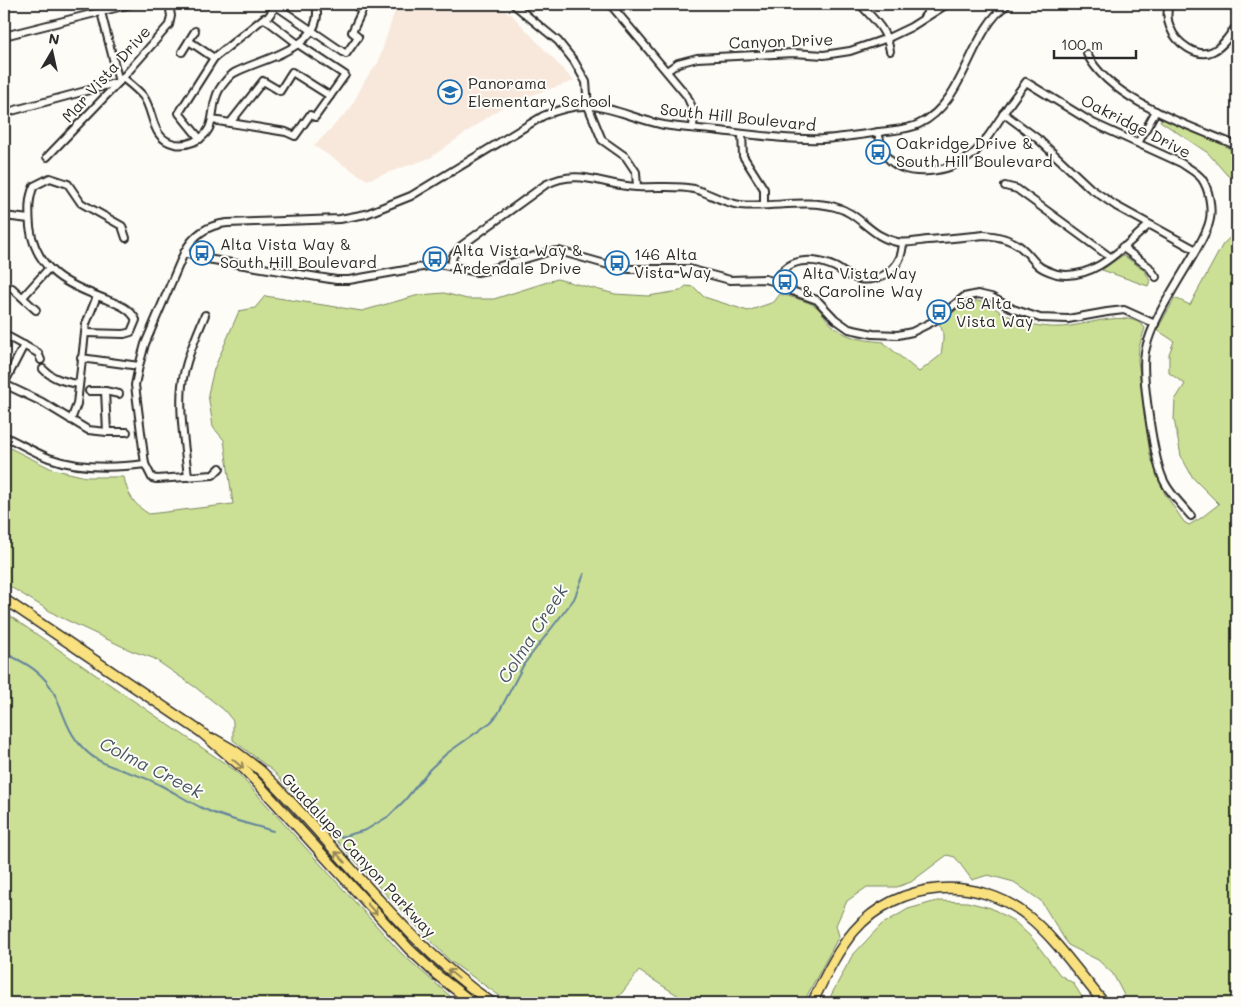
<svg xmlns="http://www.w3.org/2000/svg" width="1241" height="1007" font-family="Mali,sans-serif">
	<rect width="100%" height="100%" fill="#fdfcf7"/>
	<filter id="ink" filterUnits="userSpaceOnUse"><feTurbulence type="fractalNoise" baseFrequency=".02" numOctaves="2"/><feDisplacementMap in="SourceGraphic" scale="10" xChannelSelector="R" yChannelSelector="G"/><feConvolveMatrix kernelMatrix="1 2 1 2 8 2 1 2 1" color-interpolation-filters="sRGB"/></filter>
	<g filter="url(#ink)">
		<path fill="#f8e8dc" d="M397,4H496L512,15L574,81L508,103L430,158L367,180L314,146L350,109L365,80L378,63Z"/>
		<g fill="#cbe095" stroke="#7b8660">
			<path d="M1163,116L1227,146L1237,158V181L1227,175L1208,153L1160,121Z"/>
			<path d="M1237,231V1003H1128L1113,974L1098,960L1068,945L1041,901L1014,882L988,875L972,880L955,857L947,855L911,882L897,887H867L847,901L836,925L839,936L803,1003H690L639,971L614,1003H510L450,961L381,889L273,771L233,740V721L224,710L195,687L153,658L132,651L58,616L4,583V445L52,469L86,477H124C127,494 134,505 149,514L233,504L224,440L213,427L208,394L214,369L239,311L255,308L265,296L362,311L419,295L444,293L467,299H494L557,279L615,294L648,296L680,291L686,286L694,287L704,297L748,311L774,302L780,294C791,297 804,300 814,305C822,310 825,319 832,325C847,339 865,340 884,342V343L919,372L941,355C942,345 946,333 939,324C951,317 961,300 977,301C988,302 996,310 1005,314C1022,323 1041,328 1060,327C1083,327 1129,307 1145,328L1139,347L1138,360L1150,455L1165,494L1184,522L1189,525L1201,518L1219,504L1193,478L1181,456L1174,419L1175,400L1185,384L1169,373V354L1174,341L1157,330L1175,298L1190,305L1223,244Z"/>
			<path d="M1123,255L1145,271L1150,281L1148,286L1102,270Z"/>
			<path d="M4,612L236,771L402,954L458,1003H4Z"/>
			<path d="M937,901L967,902L991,908L1014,921L1032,938L1060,975L1073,983L1086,1003H827L852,956L881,925L908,909Z"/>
		</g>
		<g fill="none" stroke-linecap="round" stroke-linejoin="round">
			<g stroke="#64849c" stroke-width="2">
				<path d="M4,653C25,662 45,673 55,695C64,714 68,733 83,748C102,769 130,770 154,782C171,790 187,801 204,809C226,819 250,824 273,831"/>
				<path d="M341,837L366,830L389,816L405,800L430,769L446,754L491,722L498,714L524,664L574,599L584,574"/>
			</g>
			<g stroke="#2b2b2b" stroke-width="10">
				<g id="minor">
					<path d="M513,4L558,41L574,61L586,82L588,106L602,140L626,157L636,172L637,187"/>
					<path d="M610,4L687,96L694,112L693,128"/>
					<path d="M860,4C874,20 886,28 890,51"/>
					<path d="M1169,4C1167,11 1167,20 1170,27C1176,43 1197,59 1213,51C1224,46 1230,34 1237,25"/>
					<path d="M924,17L934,4"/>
					<path d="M266,20L276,6L346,54L358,37L352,32L362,11L358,8L361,4"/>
					<path d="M4,36L131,4"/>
					<path d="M189,41L214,58"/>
					<path d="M182,52L195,31"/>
					<path d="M1087,54C1110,100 1188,125 1233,144L1237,148"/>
					<path d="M667,71L678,63L697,58L793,53L824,55L850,51L888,38L911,27L947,4"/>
					<path d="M123,78C129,83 137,89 143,96C155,112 150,139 175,144C181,145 188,144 193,142C220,131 208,109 219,90C222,85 229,76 234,73C262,58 326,48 316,4"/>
					<path d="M4,113L119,82L99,4"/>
					<path d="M1003,113L1038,139L1090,188L1116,206L1196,250"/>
					<path d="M230,123L263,81L280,91L292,72L330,96"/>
					<path d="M878,132C880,141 882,150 887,157C906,180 952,172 972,155C984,145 993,129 1002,116C1009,104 1018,93 1026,82L1093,123L1181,163C1188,168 1197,172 1202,179C1209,189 1212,207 1210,219C1208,231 1200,243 1194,254C1178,282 1151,321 1145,352C1141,375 1154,464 1165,483C1171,495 1183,506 1191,516"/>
					<path d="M742,134L743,156L764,189V204"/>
					<path d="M200,139L179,113L214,58L264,18L298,44L345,75L315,117L310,115L295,136L286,132L212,120"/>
					<path d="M1138,143L1156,111"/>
					<path d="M47,157L119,82L169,25L171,16L169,4"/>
					<path d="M1005,186L1017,189L1110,257"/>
					<path d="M4,216L29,219"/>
					<path d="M4,226L5,216"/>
					<path d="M1122,247L1149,267L1156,277"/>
					<path d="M184,253L201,258L336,280H349L439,264L477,272L487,270L548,252L559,251L616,267L629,269H689L730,280L765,279L776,282L789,290L817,300L835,319L849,329L873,334L898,335L912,332L934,321L964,297L978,294L991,297L1013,309L1040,318L1068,319L1107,312L1124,310L1155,324"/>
					<path d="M451,265L453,256L461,246L545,185C579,167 603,186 637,187C656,188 676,185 694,189C710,193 723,203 740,205C771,208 805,199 835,207C860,213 870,237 897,242C907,244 917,241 927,240C946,239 965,237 984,235C999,236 1015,240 1026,252C1030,256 1034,262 1039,266C1044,270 1051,272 1057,274C1094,281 1123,247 1149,225"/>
					<path d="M776,282C786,257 813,257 835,267C843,271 849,278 859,279C870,281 882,278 891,270C900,262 902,254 903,243"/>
					<path d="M12,288L36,310"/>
					<path d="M23,297L49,268"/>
					<path d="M85,333L124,334L131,332L136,320C130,308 118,304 105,299C68,285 36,271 30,227C29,214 28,198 34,186L50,178L68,184L81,203L122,226L126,238"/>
					<path d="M5,335L38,353L41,360"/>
					<path d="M81,358L139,366"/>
					<path d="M43,369C51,378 67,383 79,384"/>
					<path d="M4,384L42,402L88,430L107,432H127"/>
					<path d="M4,384L24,345"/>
					<path d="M89,391H105L119,394"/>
					<path d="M105,391L107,432"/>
					<path d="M71,420L77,404L86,324L97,296"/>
					<path d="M4,436C19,443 34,452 49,458C79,469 114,468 145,464"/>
					<path d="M220,468L213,475L157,479L152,478L145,464L135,385L139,366L145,344L184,253C193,235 207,225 227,223L340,219L366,214L411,196L543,116C595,93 616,115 664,125C682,128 702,129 720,131C754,135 789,140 822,139C841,138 860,135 879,132C892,130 907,130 919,124C966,102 969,31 1008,4"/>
					<path d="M188,477C185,447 179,415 182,385C185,361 196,337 205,315"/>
				</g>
			</g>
			<g stroke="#2b2b2b" stroke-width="12">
				<g id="major">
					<path d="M4,599L201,732L244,769L261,787L409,949L437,975L473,1003"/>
					<path d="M214,739L235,751L260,770C339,847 401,940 492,1003"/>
					<path d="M812,1003C824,979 836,952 854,931C898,880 977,874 1029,917C1056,939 1081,976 1104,1003"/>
				</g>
			</g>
			<use href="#minor" stroke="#fdfcf7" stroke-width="6"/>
			<use href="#major" stroke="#fae180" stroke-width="9"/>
		</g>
		<defs><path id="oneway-shaft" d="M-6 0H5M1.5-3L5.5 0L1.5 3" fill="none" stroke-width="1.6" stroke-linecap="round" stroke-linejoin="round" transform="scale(1.25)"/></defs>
		<g stroke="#928656">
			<use href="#oneway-shaft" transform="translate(238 764) rotate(41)"/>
			<use href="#oneway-shaft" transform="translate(340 857) rotate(-132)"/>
			<use href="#oneway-shaft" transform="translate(372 909) rotate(48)"/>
			<use href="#oneway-shaft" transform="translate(453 974) rotate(-141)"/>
		</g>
	</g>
	<defs>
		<g id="school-ring" transform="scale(1.25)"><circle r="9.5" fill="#fdfcf7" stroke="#1f6fb2" stroke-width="1.5"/><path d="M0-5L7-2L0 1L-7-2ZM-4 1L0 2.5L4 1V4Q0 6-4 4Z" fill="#1f6fb2"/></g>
		<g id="bus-ring" transform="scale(1.25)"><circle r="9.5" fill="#fdfcf7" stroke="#1f6fb2" stroke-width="1.5"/><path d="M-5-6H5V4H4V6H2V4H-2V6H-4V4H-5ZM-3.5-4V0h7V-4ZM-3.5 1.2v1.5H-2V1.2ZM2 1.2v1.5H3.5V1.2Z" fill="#1f6fb2"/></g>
	</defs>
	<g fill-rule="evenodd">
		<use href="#school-ring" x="450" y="92"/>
		<use href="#bus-ring" x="878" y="152"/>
		<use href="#bus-ring" x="202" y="253"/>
		<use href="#bus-ring" x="435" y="259"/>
		<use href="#bus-ring" x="617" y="263"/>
		<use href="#bus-ring" x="785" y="282"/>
		<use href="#bus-ring" x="939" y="312"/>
	</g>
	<g text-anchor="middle" stroke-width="4" stroke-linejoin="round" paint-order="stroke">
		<g font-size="16" fill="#2b2b2b" stroke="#fdfcf7">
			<text transform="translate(781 41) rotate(-2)" y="6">Canyon Drive</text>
			<text transform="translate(106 74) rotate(-48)" y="6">Mar Vista Drive</text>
			<text transform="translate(738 117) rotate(6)" y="6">South Hill Boulevard</text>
			<text transform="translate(1136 126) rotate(27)" y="6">Oakridge Drive</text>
			<text transform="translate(359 855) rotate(47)" y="6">Guadalupe Canyon Parkway</text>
		</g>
		<g font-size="16" fill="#2b2b2b" stroke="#fdfcf7" text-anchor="start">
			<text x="468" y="89">Panorama<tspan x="468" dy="18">Elementary School</tspan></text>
			<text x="896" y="149">Oakridge Drive &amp;<tspan x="896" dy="18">South Hill Boulevard</tspan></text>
			<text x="220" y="250">Alta Vista Way &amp;<tspan x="220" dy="18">South Hill Boulevard</tspan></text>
			<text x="452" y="256">Alta Vista Way &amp;<tspan x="452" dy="18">Ardendale Drive</tspan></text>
			<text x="634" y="260">146 Alta<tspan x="634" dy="18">Vista Way</tspan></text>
			<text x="802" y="279">Alta Vista Way<tspan x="802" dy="18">&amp; Caroline Way</tspan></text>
			<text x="956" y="309">58 Alta<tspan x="956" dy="18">Vista Way</tspan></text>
		</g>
		<g font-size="18" font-style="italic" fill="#485763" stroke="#fdfcf7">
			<text transform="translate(533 634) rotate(-57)" y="6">Colma Creek</text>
			<text transform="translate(151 768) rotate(27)" y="6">Colma Creek</text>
		</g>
	</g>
	<rect width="1241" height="1007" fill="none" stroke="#fdfcf7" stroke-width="20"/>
	<rect x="10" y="10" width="1221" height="987" fill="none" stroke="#2b2b2b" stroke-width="2" filter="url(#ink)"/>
	<g transform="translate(52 52) rotate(9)" stroke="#fdfcf7" stroke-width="4" paint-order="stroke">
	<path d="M0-4L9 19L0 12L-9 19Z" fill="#2b2b2b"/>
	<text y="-8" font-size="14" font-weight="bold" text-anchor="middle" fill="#2b2b2b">N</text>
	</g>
	<path d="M1054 50v8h82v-8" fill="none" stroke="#2b2b2b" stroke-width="2.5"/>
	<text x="1061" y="50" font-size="15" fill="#2b2b2b" stroke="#fdfcf7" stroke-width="4" paint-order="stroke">100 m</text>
</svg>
